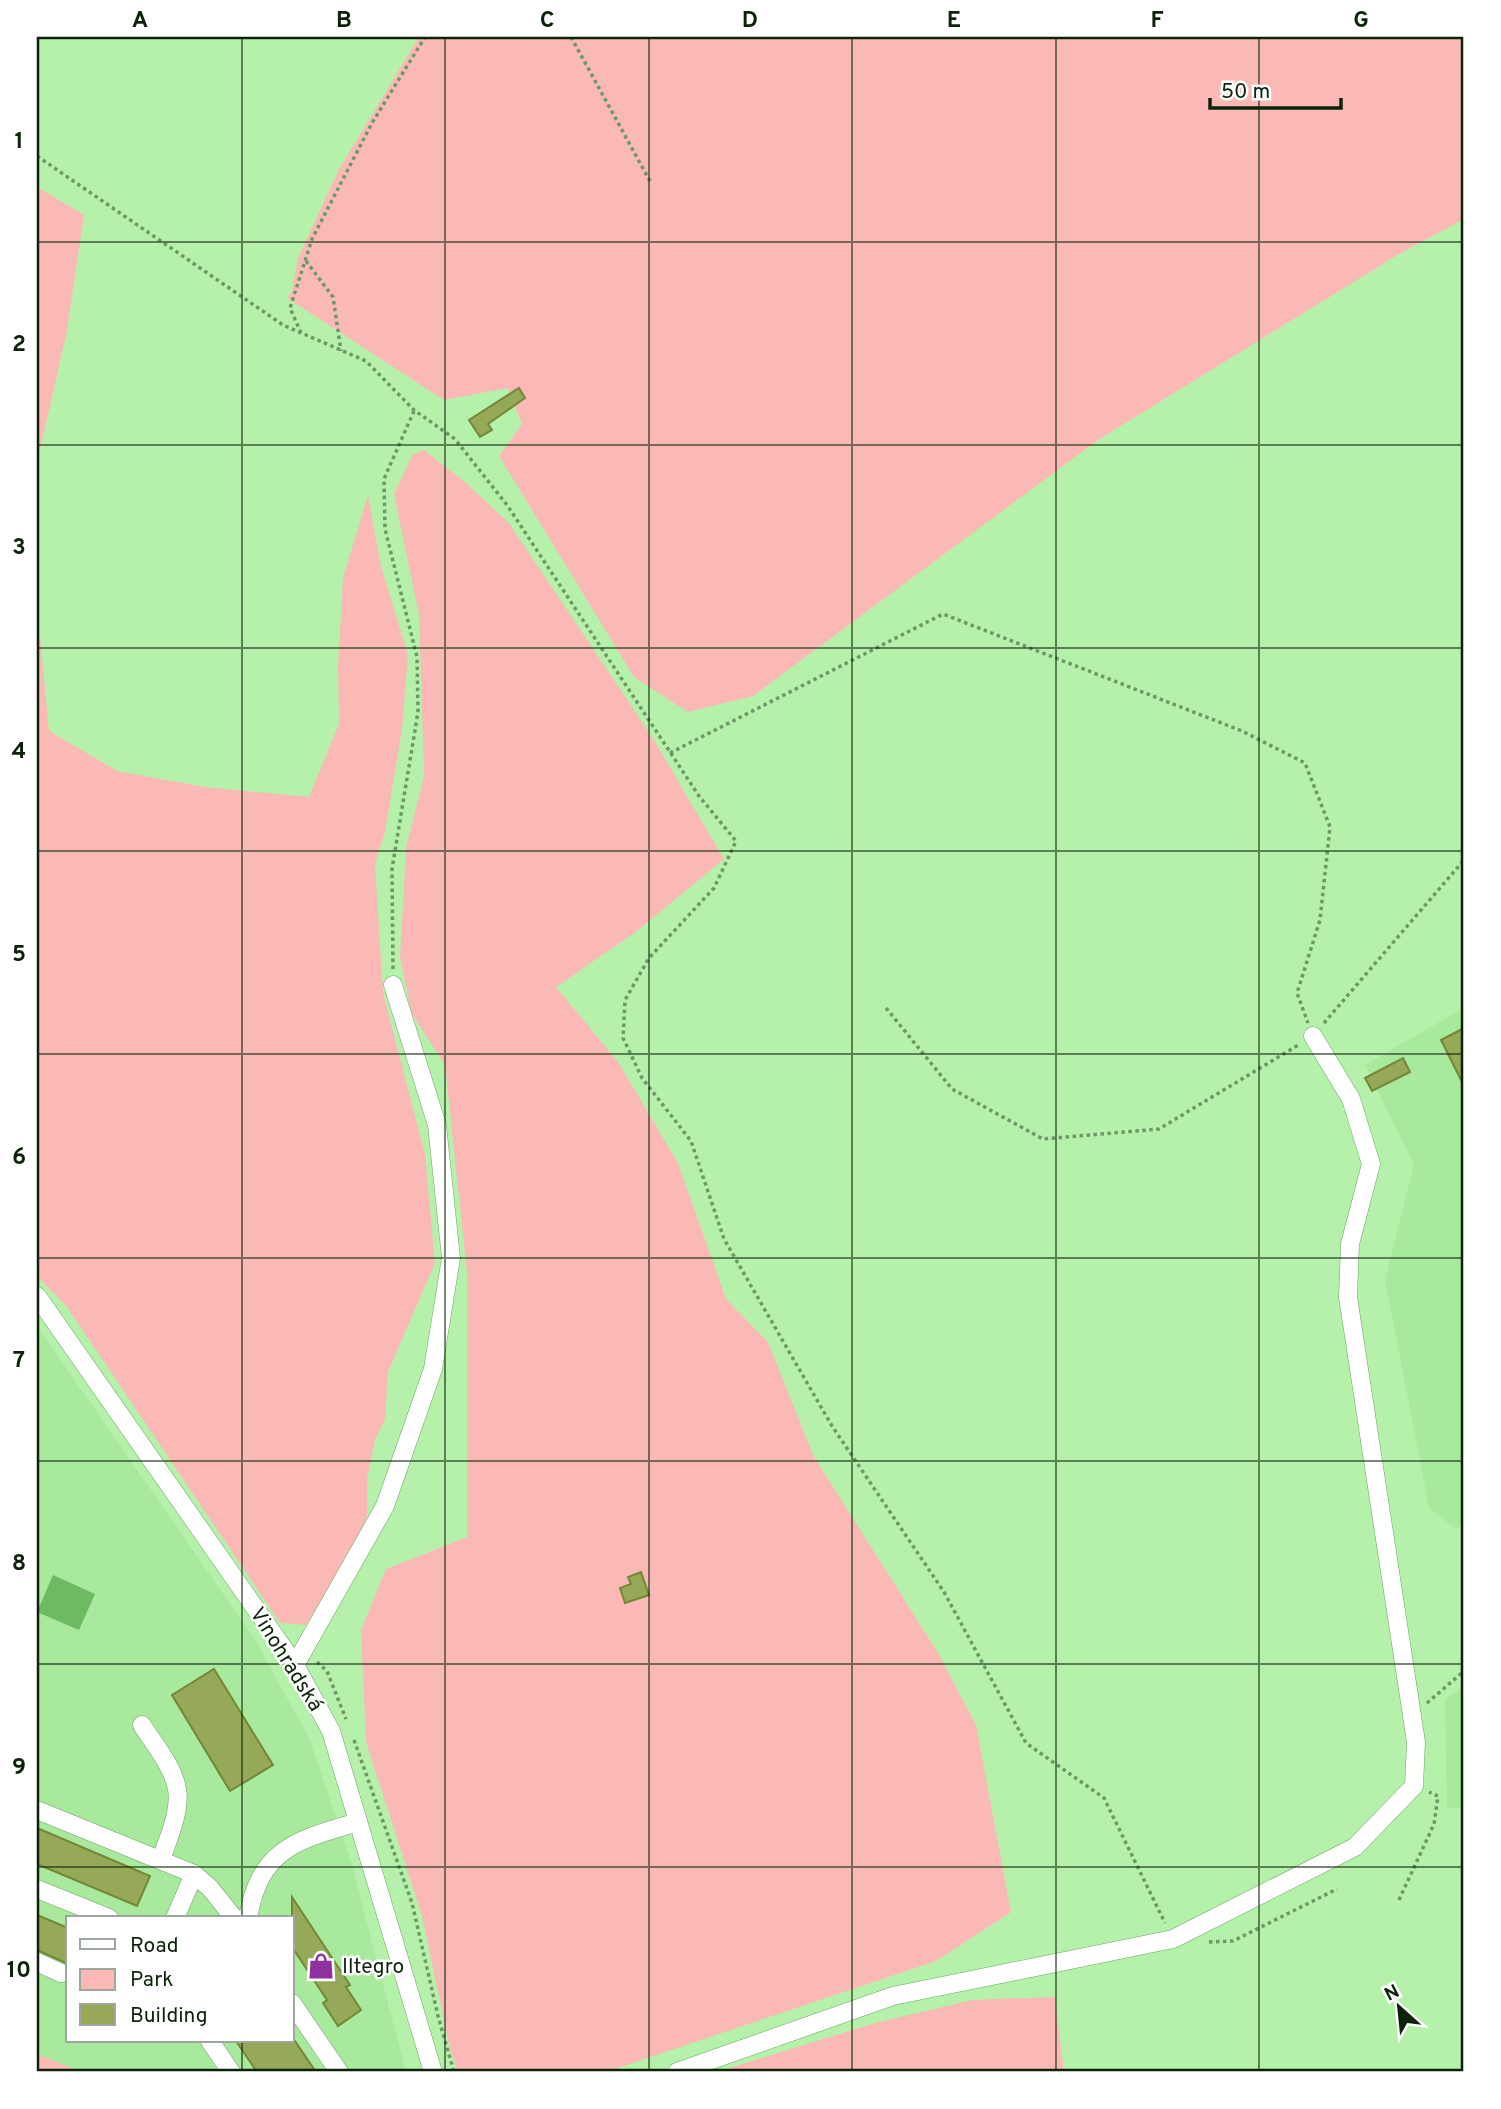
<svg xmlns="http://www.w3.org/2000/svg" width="1501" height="2109" font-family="Overpass,sans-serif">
	<rect width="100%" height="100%" fill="#b6f1ac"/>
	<g fill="#a9e99e" fill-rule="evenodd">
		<path d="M1464,1008V1521L1456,1529L1429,1508L1385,1280L1414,1165L1365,1065Z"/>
		<path d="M37,1326L256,1641L310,1740L352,1865L406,2072H82L37,2054ZM68,1918H292V2041H68Z"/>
		<path d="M1464,1686V1808H1447L1445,1700Z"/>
	</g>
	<g fill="#fbb9b6">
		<path d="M419,37H1464V219L1399,254L1098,440L753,696L688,712L634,677L499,456L522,424L508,388L444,400L287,298L292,291L298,258L338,171Z"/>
		<path d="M37,187L84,215L67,331L37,463Z"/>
		<path d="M424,450L466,483L509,523L654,740L724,859L637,931L556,987L618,1062L678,1163L726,1299L768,1342L813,1455L938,1653L976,1725L1011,1912L936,1961L606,2072H458L450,2049L422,1916L366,1742L361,1630L386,1569L467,1537V1273L445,1065L412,1014L400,958L406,848L424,776L419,615L394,494L413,454Z"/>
		<path d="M368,495L381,566L408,655L402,730L385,832L375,864L383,993L425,1154L435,1263L388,1372L385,1419L375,1440L367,1479V1517L347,1558L306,1625L280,1623L67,1307L37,1276V603L49,731L117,771L205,787L309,797L339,724L338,666L343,578Z"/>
		<path d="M1055,1997L1064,2072H730L729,2068L875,2023L972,2000Z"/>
		<path d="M37,2054L82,2072H37Z"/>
	</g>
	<path fill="#6eba62" d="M53,1575L95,1594L79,1630L37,1612Z"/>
	<g fill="#95a958" stroke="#748736" stroke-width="2">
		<path d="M519,388L525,398L488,424L492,430L480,437L469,420Z"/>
		<path d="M1464,1028V1086L1441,1040Z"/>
		<path d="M1403,1058L1410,1072L1372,1091L1365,1078Z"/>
		<path d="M641,1572L649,1595L625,1603L620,1588L631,1584L628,1577Z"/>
		<path d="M214,1669L273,1765L230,1791L172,1695Z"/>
		<path d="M37,1828L150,1876L137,1906L37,1864Z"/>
		<path d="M292,1897L350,1985L346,1987L361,2010L338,2026L323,2003L327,2000L292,1947Z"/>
		<path d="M37,1915L68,1928V1964L37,1950Z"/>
		<path d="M236,2041H295L316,2072H257Z"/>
	</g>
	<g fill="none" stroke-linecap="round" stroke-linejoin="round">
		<g stroke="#6ca463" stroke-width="19">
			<g id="minor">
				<path d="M37,1296L295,1665L331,1731L433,2072"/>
				<path d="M295,1665L385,1506L433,1369L451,1258L437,1125L393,985"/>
				<path d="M142,1725C154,1744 173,1766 177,1789C181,1812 168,1838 161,1860"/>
				<path d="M37,1810L194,1874L210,1888L234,1918"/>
				<path d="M37,1889L109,1918"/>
				<path d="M175,1918L194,1874"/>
				<path d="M248,1918C260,1848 297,1840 358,1822"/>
				<path d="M37,1962L61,1973"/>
				<path d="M292,2003L339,2072"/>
				<path d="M210,2041L231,2072"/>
				<path d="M677,2072L893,1996L1173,1939L1355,1847L1414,1786L1416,1742L1348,1297L1350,1244L1371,1164L1351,1099L1313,1036"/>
			</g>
		</g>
		<g stroke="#6d9866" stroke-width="3.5" stroke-dasharray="3.5 3.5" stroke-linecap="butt">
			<path d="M571,37L651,183"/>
			<path d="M37,156L283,325L366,361L414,410L455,439L507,505L699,796L736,841L714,888L649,958L625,1000L623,1038L642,1078L691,1141L724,1239L832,1426L944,1592L1026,1743L1104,1798L1165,1923"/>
			<path d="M306,261L333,297L341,351"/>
			<path d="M301,333L290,308L312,239L372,123L425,37"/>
			<path d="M670,753L943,614L1242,731L1305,763L1330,827L1320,920L1297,993L1308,1023"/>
			<path d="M393,969L392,869L418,712L417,657L385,529L384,479L414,411"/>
			<path d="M886,1008L952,1089L1043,1139L1159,1129L1300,1044"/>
			<path d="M1324,1023L1464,860"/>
			<path d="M317,1662L327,1671L346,1719"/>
			<path d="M1427,1703L1464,1671"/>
			<path d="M354,1740L412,1903L438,2016L454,2072"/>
			<path d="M1399,1900L1434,1824L1438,1796L1429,1792"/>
			<path d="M1209,1942L1233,1941L1337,1889"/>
		</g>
		<use href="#minor" stroke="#fff" stroke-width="18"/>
	</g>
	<path fill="none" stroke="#0c2309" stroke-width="2" stroke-opacity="0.55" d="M242,37V1918M445,37V2072M649,37V2072M852,37V2072M1056,37V2072M1259,37V2072M37,242H1464M37,445H1464M37,648H1464M37,851H1464M37,1054H1464M37,1258H1464M37,1461H1464M37,1664H1464M37,1867H1464M242,2041V2072"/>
	<defs>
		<g id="shop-bare" transform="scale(2.1)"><path d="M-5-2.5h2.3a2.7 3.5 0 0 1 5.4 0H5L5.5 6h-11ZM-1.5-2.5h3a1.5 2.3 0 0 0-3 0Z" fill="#8c319d" stroke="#fff" stroke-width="2.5" paint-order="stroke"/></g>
	</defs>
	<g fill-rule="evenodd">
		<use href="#shop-bare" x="321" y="1966"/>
	</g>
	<g text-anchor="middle" stroke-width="5" stroke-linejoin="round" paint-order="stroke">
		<g font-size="21" fill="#0c2309" stroke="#fff">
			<text transform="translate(287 1659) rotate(58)" y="7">Vinohradská</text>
		</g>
		<g font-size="21" fill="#0c2309" stroke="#fff" text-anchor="start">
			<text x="342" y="1973">Iltegro</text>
		</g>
	</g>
	<rect width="1501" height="2109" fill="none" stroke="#ffffff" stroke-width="77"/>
	<rect x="66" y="1916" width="228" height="126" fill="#ffffff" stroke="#9ea79d" stroke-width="2"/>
	<rect x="80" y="1939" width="35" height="10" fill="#ffffff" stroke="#9ea79d" stroke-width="2"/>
	<text x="130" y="1952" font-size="21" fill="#0c2309">Road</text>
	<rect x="80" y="1969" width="35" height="21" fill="#fbb9b6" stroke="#9ea79d" stroke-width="2"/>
	<text x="130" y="1986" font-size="21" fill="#0c2309">Park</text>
	<rect x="80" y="2004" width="35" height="21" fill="#95a958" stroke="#9ea79d" stroke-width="2"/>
	<text x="130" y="2022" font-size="21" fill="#0c2309">Building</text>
	<g transform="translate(1399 2007) rotate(333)" stroke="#ffffff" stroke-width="5" paint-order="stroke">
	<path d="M0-5L12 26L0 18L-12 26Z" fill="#0c2309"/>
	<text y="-10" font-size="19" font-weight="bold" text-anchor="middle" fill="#0c2309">N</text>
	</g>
	<path d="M1210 98v10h131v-10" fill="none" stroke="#0c2309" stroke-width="3.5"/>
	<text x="1221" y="98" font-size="21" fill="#0c2309" stroke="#ffffff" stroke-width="5" paint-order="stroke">50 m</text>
	<rect x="38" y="38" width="1424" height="2032" fill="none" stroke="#0c2309" stroke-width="2.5"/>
	<g font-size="23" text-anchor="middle" font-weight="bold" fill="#0c2309">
		<text x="140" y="27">A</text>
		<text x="344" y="27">B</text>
		<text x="547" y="27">C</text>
		<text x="750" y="27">D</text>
		<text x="954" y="27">E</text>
		<text x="1157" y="27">F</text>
		<text x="1361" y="27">G</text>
		<text x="19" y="148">1</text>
		<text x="19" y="351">2</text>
		<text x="19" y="554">3</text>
		<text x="19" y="758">4</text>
		<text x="19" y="961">5</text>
		<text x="19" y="1164">6</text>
		<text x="19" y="1367">7</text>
		<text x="19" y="1570">8</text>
		<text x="19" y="1774">9</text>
		<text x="19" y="1977">10</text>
	</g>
</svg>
